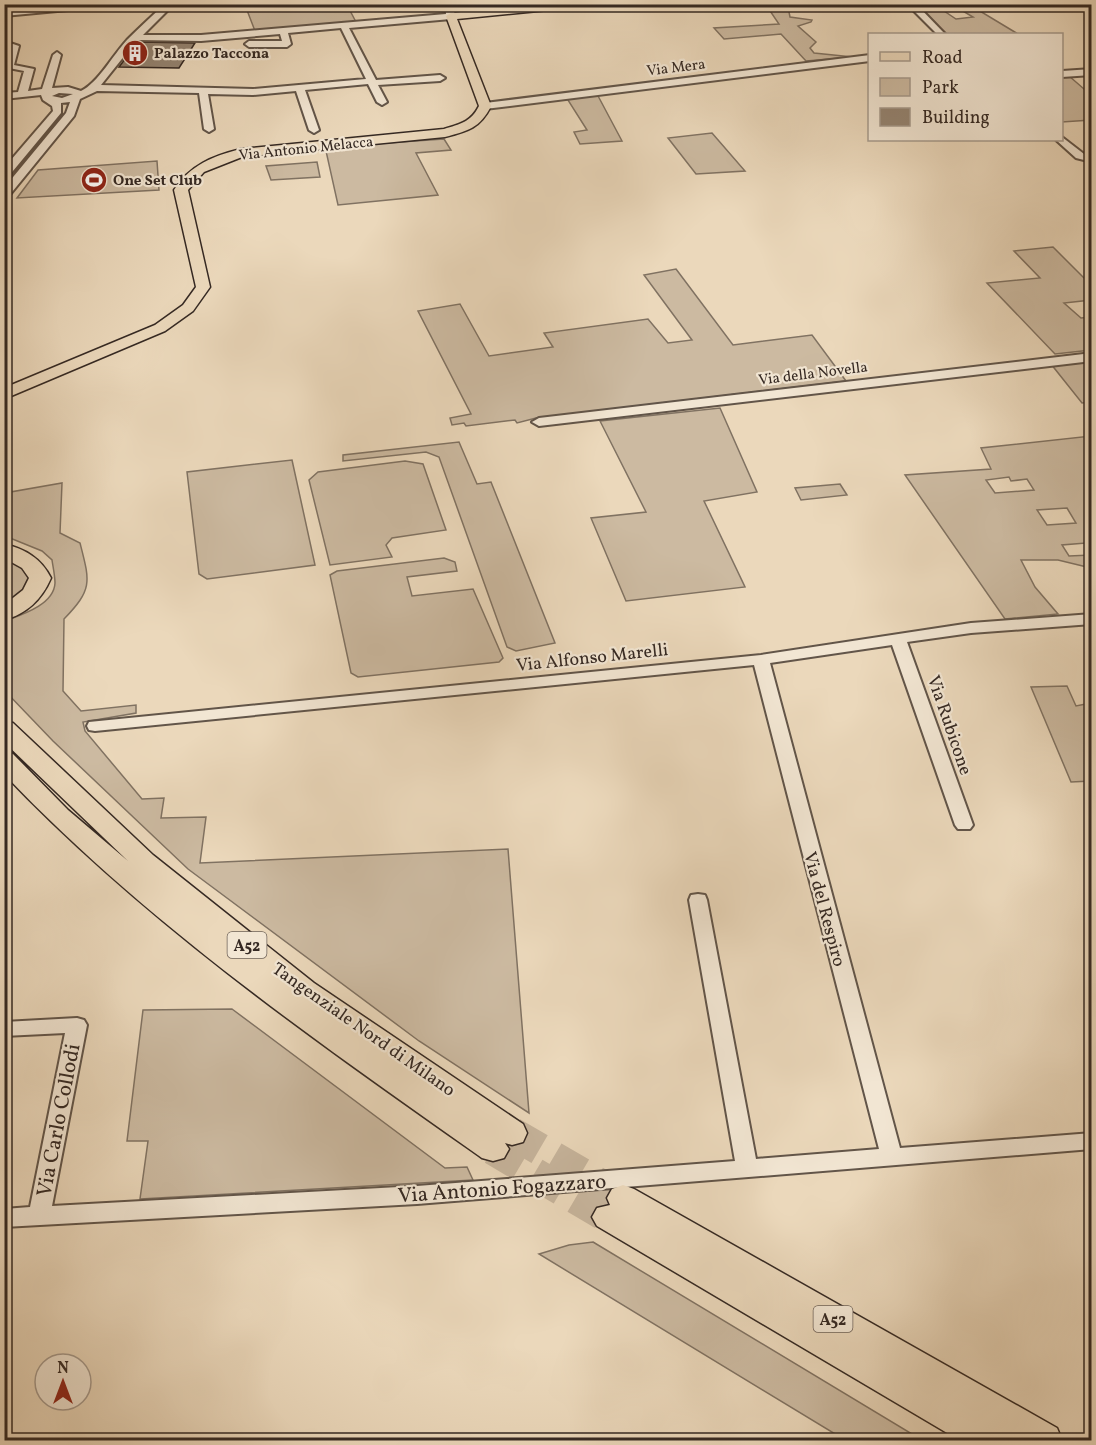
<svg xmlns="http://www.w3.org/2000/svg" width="1096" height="1445" font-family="Vollkorn,serif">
	<rect width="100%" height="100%" fill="#ebd8bb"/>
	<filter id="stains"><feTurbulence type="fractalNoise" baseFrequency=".00333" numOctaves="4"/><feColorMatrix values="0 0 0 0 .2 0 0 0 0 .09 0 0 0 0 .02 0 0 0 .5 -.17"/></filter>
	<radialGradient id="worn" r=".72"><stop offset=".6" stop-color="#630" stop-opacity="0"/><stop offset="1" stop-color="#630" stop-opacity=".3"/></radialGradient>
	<g fill="#ccbaa1" stroke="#807262" stroke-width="1.5" fill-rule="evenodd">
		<path d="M245,5H347L356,22L255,31Z"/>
		<path d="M766,5H785L788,7L790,17L812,20L811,22L798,26L816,42L810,48L814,53L853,57L806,61L781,34L724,39L714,28L779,24Z"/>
		<path d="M914,5H935L956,19L973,17L961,10L975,8L1018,34H947Z"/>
		<path d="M1069,76L1091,95V120L1062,122V77Z"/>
		<path d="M597,94L622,141L580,144L574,132L587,130L566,97Z"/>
		<path d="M712,133L745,171L696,174L668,138Z"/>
		<path d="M444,139L451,150L416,153L438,195L338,205L326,151L329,147Z"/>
		<path d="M157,161L159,190L17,198L38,170Z"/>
		<path d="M317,162L320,177L271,180L266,166Z"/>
		<path d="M1053,247L1084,278L1091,277V300L1064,303L1081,318L1091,317V350L1055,354L987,283L1040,278L1014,251Z"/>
		<path d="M676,269L733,345L812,335L846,381L536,418L517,423L515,420L466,426L464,423L452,425L450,418L471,414L418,311L460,304L489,356L553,347L544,333L648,319L668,343L692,340L644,275Z"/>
		<path d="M1091,360V402L1082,403L1051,364Z"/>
		<path d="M720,408L757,492L704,501L745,587L626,601L591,518L646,512L600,421Z"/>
		<path d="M1091,436V550L1086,543L1062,545L1069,556L1091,555V568L1058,560H1021L1035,587L1058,614L1005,619L905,475L991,469L981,448ZM1009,477L1011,481L1027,479L1034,490L995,493L986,480ZM1067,508L1076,523L1047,525L1037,510Z"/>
		<path d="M459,442L477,484L491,482L555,643L516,651L507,647L439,457L426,452L343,461V455Z"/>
		<path d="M292,460L315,565L207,579L199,574L187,472Z"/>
		<path d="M405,461L423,464L446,530L392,538L386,545L392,557L330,565L309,480L318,472Z"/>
		<path d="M62,483L60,533L80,543C90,582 93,589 64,619L63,691L81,711L136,705V713L83,722L85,731L142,799L164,798L161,818L206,817L200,863L508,849L529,1113L419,1041L188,869L53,741L5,691V621C21,615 54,605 55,583C55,576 53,567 52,560L42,551L5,536V493Z"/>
		<path d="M840,484L847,495L801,500L795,488Z"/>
		<path d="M4,557L27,567C35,588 22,596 5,604Z"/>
		<path d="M444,558L455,562L457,571L407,577L412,596L473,589L503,658L499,662L358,677L351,673L330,575L337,571Z"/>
		<path d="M1067,686L1076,706L1091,703V781L1071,782L1031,687Z"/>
		<path d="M232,1009L445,1168L467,1167L473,1180L140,1199L148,1141H127L143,1010Z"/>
		<path d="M593,1242L922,1440H845L539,1254L569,1245Z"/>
	</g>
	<path fill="#948472" stroke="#352923" stroke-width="1.5" d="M138,42L195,43L179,68L119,67Z"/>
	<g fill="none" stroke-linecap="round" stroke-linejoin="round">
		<g stroke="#c7b59d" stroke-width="32" stroke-dasharray="32 16" stroke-linecap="butt">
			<path d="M512,1133L623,1198"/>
			<path d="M493,1149L608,1217"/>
		</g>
		<g stroke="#625549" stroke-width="4">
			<g id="minor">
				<path d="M91,4H132L4,16V11Z"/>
				<path d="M165,4H174L143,35H201L446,14L445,4H453L455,16L451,19L349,28L376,80L440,75L445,78L440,81L378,85L387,102L382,105L377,102L368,84L305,90L319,130L314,133L309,130L296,91L253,95L208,94L214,129L209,132L204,129L199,93L97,91L80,99L74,116L8,197L4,198V188L66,113L70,102L61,103V113L8,177L4,178V168L53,111L52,106L43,100L41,95L4,99V93L18,92L24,71L4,67L10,48L4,47V41L19,46L14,65L34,69L28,91L42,89L53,55L57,52L61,55L52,88L68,87L81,91C98,83 113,55 127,40C139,28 152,16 165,4ZM341,28L366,79L253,89L101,85L137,40L201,41L280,34L282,41H249L245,44L249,47H287L291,44L288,33ZM59,93L73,94L62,98L52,96Z"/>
				<path d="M907,4H916L945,34H937Z"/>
				<path d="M870,55V61L485,109L480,106L485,103Z"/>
				<path d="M1092,69V75L1062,77V71Z"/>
				<path d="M1062,137L1084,154L1092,156V162L1076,158L1056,140H1062Z"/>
				<path d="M1092,353V361L539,426L532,422L539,418Z"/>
				<path d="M1092,614V624L971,633L907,642L973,825L970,829H958L955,825L892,645L770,663L900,1148L1092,1133V1149L417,1204L4,1227V1209L30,1207L65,1033L4,1036V1022L77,1018L84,1020L87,1025L52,1206L417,1186L735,1161L689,900L691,895L698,894L705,895L707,900L756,1159L879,1149L754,665L95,731L89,730L87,726L89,722L761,655L971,623Z"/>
			</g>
		</g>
		<g stroke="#352923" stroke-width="3">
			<path id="major" d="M540,4H584L579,7L457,19L491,106C480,128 468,131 445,137L242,157L204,172L188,190L210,287L193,311L165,331L4,399V388L155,325L183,305L196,287L174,190C190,165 213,156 241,149L444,129C460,124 471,122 479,106L446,16L451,13Z"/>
		</g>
		<g stroke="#352923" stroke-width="3">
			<g id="highway">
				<path d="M4,544C25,549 41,558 51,578C42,599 27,614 4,620V605L23,590L29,578L22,568L4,558Z"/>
				<path d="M4,721L13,723L153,855L314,983L523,1124L527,1133L523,1142L512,1145L505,1143L509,1149L504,1158L493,1161L482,1158C316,1041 145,922 4,774V751L13,754L68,810L128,861L4,742Z"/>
				<path d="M623,1185L634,1189L1057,1428L1062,1440H1012L1008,1438L1009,1440H959L597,1226L592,1217L597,1208L610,1205L607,1198L612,1189Z"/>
			</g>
		</g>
		<use href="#minor" fill="#f2e6d3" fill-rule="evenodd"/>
		<use href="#major" fill="#ebd8bb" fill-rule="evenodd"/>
		<use href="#highway" fill="#ebd8bb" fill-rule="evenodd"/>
	</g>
	<defs>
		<g id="building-disc" transform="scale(1.35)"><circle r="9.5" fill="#8f2418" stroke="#f2e6d3"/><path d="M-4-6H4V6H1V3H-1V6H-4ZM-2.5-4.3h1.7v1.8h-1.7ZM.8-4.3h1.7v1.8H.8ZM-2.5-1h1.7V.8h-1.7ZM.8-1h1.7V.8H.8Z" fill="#fff"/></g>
		<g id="stadium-disc" transform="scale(1.35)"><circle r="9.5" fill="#8f2418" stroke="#f2e6d3"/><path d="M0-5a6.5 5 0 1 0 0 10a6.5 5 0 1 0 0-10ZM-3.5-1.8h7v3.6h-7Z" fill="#fff"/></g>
	</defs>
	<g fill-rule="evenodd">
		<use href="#building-disc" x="135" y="53"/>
		<use href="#stadium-disc" x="94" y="180"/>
	</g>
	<g text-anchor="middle" stroke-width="4.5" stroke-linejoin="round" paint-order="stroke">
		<g font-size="15" font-weight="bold" fill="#352923" stroke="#f2e6d3" text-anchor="start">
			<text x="154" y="58">Palazzo Taccona</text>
			<text x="113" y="185">One Set Club</text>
		</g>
		<g font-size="15" fill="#352923" stroke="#f2e6d3">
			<text transform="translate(676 67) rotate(-7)" y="5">Via Mera</text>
			<text transform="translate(306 148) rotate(-6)" y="5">Via Antonio Melacca</text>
			<text transform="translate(813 373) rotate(-7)" y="5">Via della Novella</text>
		</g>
		<g fill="#f2e6d3" stroke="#6e6258" stroke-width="1.5">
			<rect x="227.5" y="932" width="39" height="26" rx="4.5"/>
			<rect x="813.5" y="1306" width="39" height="26" rx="4.5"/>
		</g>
		<g font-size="16" font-weight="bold" fill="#352923">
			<text x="247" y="951">A52</text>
			<text x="833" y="1325">A52</text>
		</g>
		<g font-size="18" fill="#352923" stroke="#f2e6d3">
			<text transform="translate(592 657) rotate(-6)" y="6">Via Alfonso Marelli</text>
			<text transform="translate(950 725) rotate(71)" y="6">Via Rubicone</text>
			<text transform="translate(825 909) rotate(75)" y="6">Via del Respiro</text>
			<text transform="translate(364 1029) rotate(35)" y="6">Tangenziale Nord di Milano</text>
		</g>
		<g font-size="21" fill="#352923" stroke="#f2e6d3">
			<text transform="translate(58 1120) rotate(-79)" y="7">Via Carlo Collodi</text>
			<text transform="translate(502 1188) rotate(-4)" y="7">Via Antonio Fogazzaro</text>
		</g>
	</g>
	<rect width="1096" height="1445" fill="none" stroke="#ebd8bb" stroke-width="24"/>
	<rect x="6" y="6" width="1084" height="1433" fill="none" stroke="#352923" stroke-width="3"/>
	<rect x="12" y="12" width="1072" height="1421" fill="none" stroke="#352923" stroke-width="1.5"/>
	<rect x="868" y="33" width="195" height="108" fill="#f2e6d3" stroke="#a69a8d" stroke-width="1.5"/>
	<rect x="880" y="52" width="30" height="9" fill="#ebd8bb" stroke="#a69a8d" stroke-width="1.5"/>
	<text x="922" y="63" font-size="18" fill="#352923">Road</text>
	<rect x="880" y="78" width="30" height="18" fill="#ccbaa1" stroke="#a69a8d" stroke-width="1.5"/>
	<text x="922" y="93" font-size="18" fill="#352923">Park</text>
	<rect x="880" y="108" width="30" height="18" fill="#948472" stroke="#a69a8d" stroke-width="1.5"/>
	<text x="922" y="123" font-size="18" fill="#352923">Building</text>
	<g transform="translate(63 1382)"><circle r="28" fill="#f2e6d3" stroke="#a69a8d" stroke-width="1.5"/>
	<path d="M0-4.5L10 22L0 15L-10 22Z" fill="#8f2418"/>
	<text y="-9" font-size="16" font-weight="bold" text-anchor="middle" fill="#352923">N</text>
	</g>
	<rect width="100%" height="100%" filter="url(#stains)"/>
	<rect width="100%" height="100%" fill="url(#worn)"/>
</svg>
